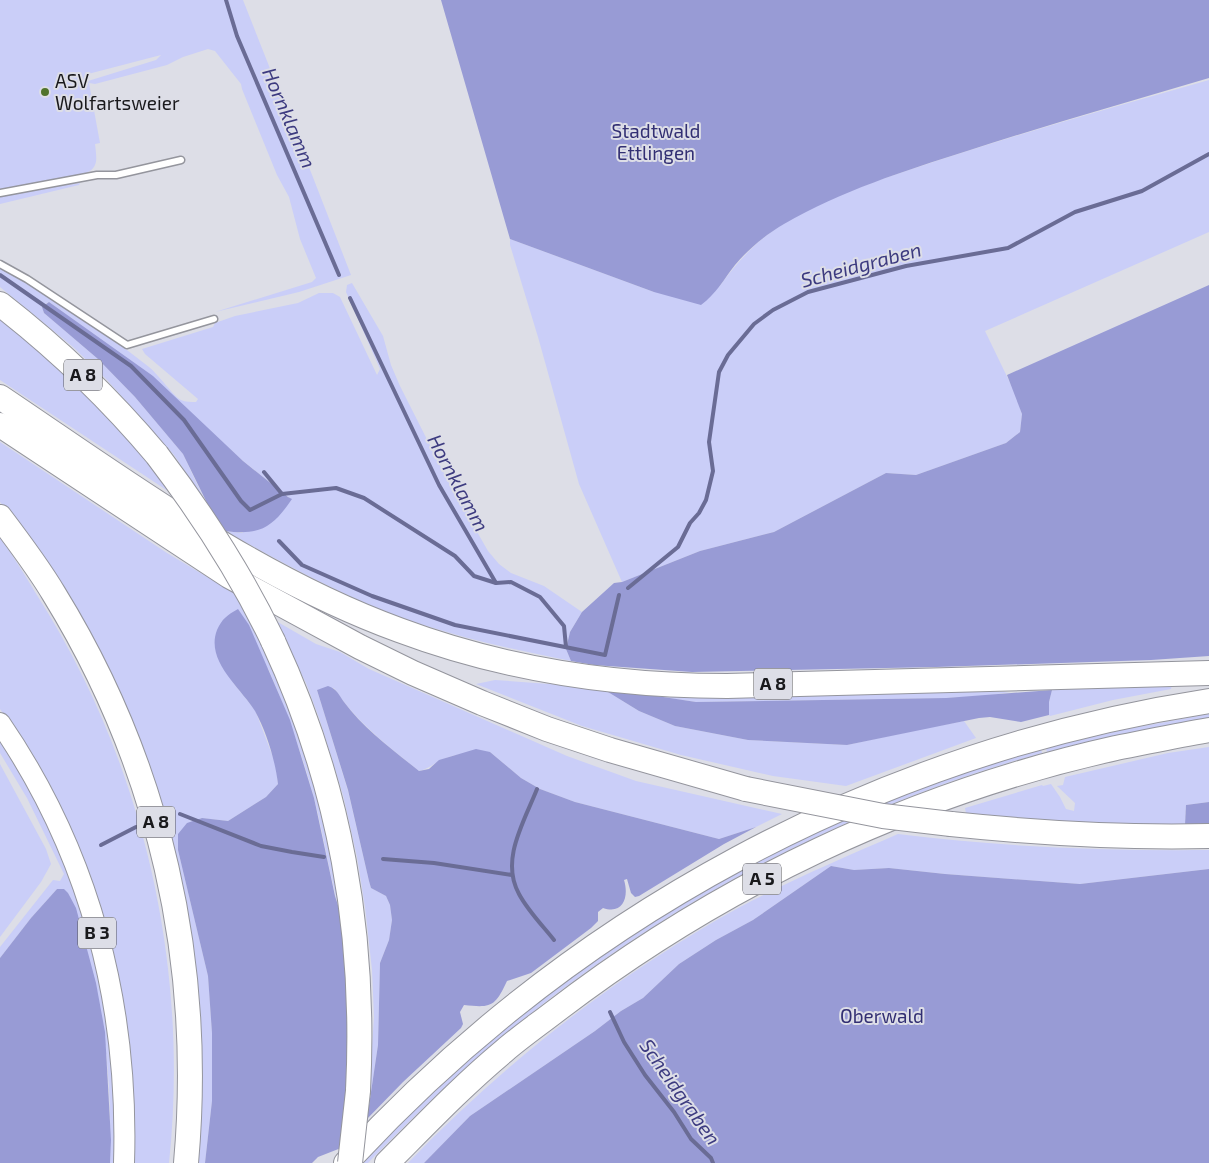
<svg xmlns="http://www.w3.org/2000/svg" width="1209" height="1163" font-family="'Exo 2',sans-serif">
	<rect width="100%" height="100%" fill="#dddee7"/>
	<g fill="#cacef8" fill-rule="evenodd">
		<path d="M0,0H243L269,66L294,137L307,162L351,275L299,292L215,312L312,282L316,278L300,239L289,197L277,175L242,89L241,84L215,51L208,49L183,57L167,65L95,84L89,83L100,143L95,144C97,161 99,169 81,175L0,190ZM161,55L156,60L88,81V74Z"/>
		<path d="M1209,80V232L985,331L1014,391L1022,414L1020,432L1006,443L916,475L886,473L774,532L700,551L622,582L579,484L538,337L510,245V239L654,292L719,287C737,262 757,240 783,224C836,192 897,174 955,155C1039,128 1124,104 1209,80Z"/>
		<path d="M80,183L79,185L0,204V195Z"/>
		<path d="M0,266C51,297 102,330 149,367C158,374 174,397 181,400C185,402 191,402 196,402L198,399L145,354L142,349L213,327L215,323L235,316L298,303L319,293H333L340,297L377,375L380,369L346,292L347,285L352,283L383,336L391,365L400,386L449,483L454,492L467,507L472,523L488,551L499,564L511,573L544,586L582,612L570,632L566,649L571,661C520,651 470,640 420,624C351,601 289,566 225,531L242,533L291,499L243,461L196,418L108,345L49,302L42,306L44,313L98,359L135,397L183,454L206,503L174,455L107,380L73,347L0,287Z"/>
		<path d="M0,316L85,390L144,455L174,495L0,380Z"/>
		<path d="M0,442L167,553L239,596L256,629L299,729L327,822L344,924C330,882 325,840 314,798C302,753 286,710 268,668L217,655L234,684L255,710L276,765L278,784L266,797L228,821L201,818L178,834V850L208,976L212,1033V1101L205,1163H195L175,860L13,519L0,502Z"/>
		<path d="M0,538C13,555 24,574 35,592C143,760 190,965 169,1163H131L129,1046L26,747L0,709Z"/>
		<path d="M276,621L316,644L340,652L369,669L567,756L636,781L782,814L756,827L719,839L575,802L540,789L521,778L490,752C472,752 457,753 441,760C433,764 428,769 419,771C388,746 356,722 334,688L317,690L348,791L369,881L371,888L386,896L390,905L392,920L389,940L380,963L378,1045L367,1119L374,1017L372,970L365,907L357,857L343,795L319,718L306,683L290,653Z"/>
		<path d="M495,680L604,688L608,692L639,711L675,726L748,740L847,745L921,729L964,721L976,738L846,786L773,776L681,755L582,726L476,684Z"/>
		<path d="M1172,685L1171,689L1113,700L1050,716L1049,715V702L1052,690Z"/>
		<path d="M971,691L1010,692L986,696L946,698L696,702L627,692Z"/>
		<path d="M1209,714V718L1105,738L1047,752L1046,748L1122,730Z"/>
		<path d="M0,735L31,785L79,894L112,1036L118,1163H110C112,1092 106,1020 87,951C82,931 77,912 68,893L57,889L31,918L0,958V947L53,880L60,881L64,874L27,798L0,753Z"/>
		<path d="M1209,747V802L1186,805L1185,825L1026,822L1025,818L966,813L965,808L1042,785L1043,786L1051,784L1060,797L1066,809L1074,811L1075,803L1057,786L1063,785L1065,777L1168,753Z"/>
		<path d="M1041,749L1042,753C845,807 652,910 496,1042C451,1080 409,1121 368,1163H363C396,1128 431,1094 467,1061C595,947 747,857 907,794C951,776 996,763 1041,749Z"/>
		<path d="M0,764L46,849L51,864L41,882L0,937Z"/>
		<path d="M898,834C1002,847 1105,851 1209,850V869L1080,884L945,874L889,868L854,870L831,866L753,920L716,940L679,964L643,998L621,1011L595,1031L470,1116L424,1163H408C505,1062 618,974 740,907C791,880 845,857 898,834Z"/>
	</g>
	<g fill="#989bd5">
		<path d="M441,0H1209V78C1128,102 1047,125 967,151C904,171 841,191 784,224C767,234 748,249 735,265C724,279 716,294 701,305L654,292L510,239Z"/>
		<path d="M1209,285V656L1151,660L936,667L692,672L594,665L571,661L566,649L570,632L582,612L614,583L622,582L700,551L774,532L886,473L916,475L1006,443L1020,432L1022,414L1007,375Z"/>
		<path d="M49,302L153,376L243,461L288,497L292,499C273,527 260,536 225,531L207,503L183,454L135,397L98,359L44,313L42,307Z"/>
		<path d="M238,609L249,625L290,720L314,798L335,896L344,924L350,987L348,1089L341,1148L318,1157L312,1163H205L212,1101V1033L208,976L178,850V834L187,823L202,818L228,821L266,797L278,784C275,760 267,733 255,711C241,688 205,661 217,630C222,619 227,615 238,609Z"/>
		<path d="M328,686C337,689 339,695 344,702C364,729 393,750 419,771L429,769L439,760L476,749L490,752L521,778L540,789L575,802L719,839L756,827L724,844L639,896L635,897L631,893L627,879L624,880C629,896 624,915 603,908L598,912V921L591,928L531,973L507,981C495,1007 491,1008 464,1005L460,1012L463,1024L461,1028L403,1082L367,1119L378,1045L380,963L389,940L392,920L390,905L386,896L371,888L369,881L348,790L317,690Z"/>
		<path d="M604,688L696,702L946,698L1052,690L1049,702V715L1021,722L990,717L979,718L847,745L748,740L675,726L639,711L608,692Z"/>
		<path d="M1209,802V825H1185L1186,805Z"/>
		<path d="M831,866L854,870L889,868L945,874L1080,884L1209,869V1163H424L470,1116L595,1031L621,1011L643,998L679,964L716,940L753,920Z"/>
		<path d="M57,889H64L68,893L76,908L96,983L105,1032L111,1140L110,1163H0V958L31,918Z"/>
	</g>
	<g fill="none" stroke-linecap="round" stroke-linejoin="round">
		<g stroke="#6a6c95" stroke-width="4">
			<path d="M226,0L237,36L339,275"/>
			<path d="M0,275L131,366L184,420L241,501L250,510L282,494"/>
			<path d="M350,298L439,485L496,583L511,582L540,597L564,626L566,647"/>
			<path d="M264,472L282,494L336,488L364,498L455,556L474,576L496,583"/>
			<path d="M279,541L302,565L372,596L455,625L605,655L619,595"/>
			<path d="M628,588L678,547L690,523L699,513L706,500L713,471L709,442L719,372L728,355L754,324L773,310L808,292L906,266L1008,248L1075,212L1142,191L1209,154"/>
			<path d="M537,789C524,822 500,860 519,894C528,911 543,926 554,940"/>
			<path d="M180,814L261,846L292,852L324,857"/>
			<path d="M101,845L136,827"/>
			<path d="M383,859L434,863L512,875"/>
			<path d="M610,1012L624,1042L645,1075L674,1112L691,1139L711,1158L713,1163"/>
		</g>
		<g stroke="#94959d" stroke-width="9">
			<g id="lane">
				<path d="M0,193L97,175H116L181,160"/>
				<path d="M0,264L27,279L127,345L214,319"/>
			</g>
		</g>
		<g stroke="#94959d" stroke-width="22">
			<path id="primary" d="M0,723C90,854 129,1005 124,1163"/>
		</g>
		<g stroke="#94959d" stroke-width="26">
			<g id="highway">
				<path d="M0,304C58,349 110,399 157,455"/>
				<path d="M0,397C128,483 254,577 399,630C503,669 616,686 727,686C776,685 825,683 875,682C986,679 1098,676 1209,673"/>
				<path d="M0,425L229,576L360,647L413,673L482,703L547,729L610,750L746,789"/>
				<path d="M0,517C19,542 38,567 54,594C160,766 204,962 186,1163"/>
				<path d="M273,641C340,785 366,932 358,1091"/>
				<path d="M951,824C1037,833 1123,838 1209,836"/>
				<path d="M346,1163C573,916 877,752 1209,701"/>
				<path d="M387,1163C425,1125 462,1086 504,1051C519,1038 536,1026 553,1013C719,885 910,794 1116,748C1147,742 1178,735 1209,730"/>
			</g>
		</g>
		<use href="#lane" stroke="#fff" stroke-width="6"/>
		<use href="#primary" stroke="#fff" stroke-width="20"/>
		<use href="#highway" stroke="#fff" stroke-width="24"/>
		<g stroke="#94959d" stroke-width="26" stroke-linecap="butt">
			<g id="highway-bridge">
				<path d="M157,455C202,514 241,574 273,641"/>
				<path d="M746,789L883,816L951,824"/>
				<path d="M350,1163L358,1091"/>
			</g>
		</g>
		<use href="#highway-bridge" stroke="#fff" stroke-width="24"/>
	</g>
	<circle fill="#50732c" stroke="#dddee7" stroke-width="2" cx="45" cy="92" r="5"/>
	<g text-anchor="middle" stroke-width="4" stroke-linejoin="round" paint-order="stroke">
		<g fill="#dddee7" stroke="#545459" stroke-width="1">
			<rect x="64" y="359.5" width="38" height="31" rx="4"/>
			<rect x="754" y="668.5" width="38" height="31" rx="4"/>
			<rect x="137" y="806.5" width="38" height="31" rx="4"/>
			<rect x="743" y="863.5" width="38" height="31" rx="4"/>
			<rect x="78" y="917.5" width="38" height="31" rx="4"/>
		</g>
		<g font-size="18" font-weight="bold" fill="#19191c">
			<text x="83" y="381">A 8</text>
			<text x="773" y="690">A 8</text>
			<text x="156" y="828">A 8</text>
			<text x="762" y="885">A 5</text>
			<text x="97" y="939">B 3</text>
		</g>
		<g font-size="19" fill="#19191c" stroke="#dddee7" text-anchor="start">
			<text x="55" y="88">ASV<tspan x="55" dy="22">Wolfartsweier</tspan></text>
		</g>
		<g font-size="19" fill="#322f73" stroke="#dddee7">
			<text x="656" y="138">Stadtwald<tspan x="656" dy="22">Ettlingen</tspan></text>
			<text x="882" y="1023">Oberwald</text>
		</g>
		<g font-size="20" font-style="italic" fill="#3d3b80" stroke="#dddee7">
			<text transform="translate(289 118) rotate(67)" y="7">Hornklamm</text>
			<text transform="translate(861 265) rotate(-15)" y="7">Scheidgraben</text>
			<text transform="translate(458 483) rotate(62)" y="7">Hornklamm</text>
			<text transform="translate(680 1092) rotate(55)" y="7">Scheidgraben</text>
		</g>
	</g>
</svg>
